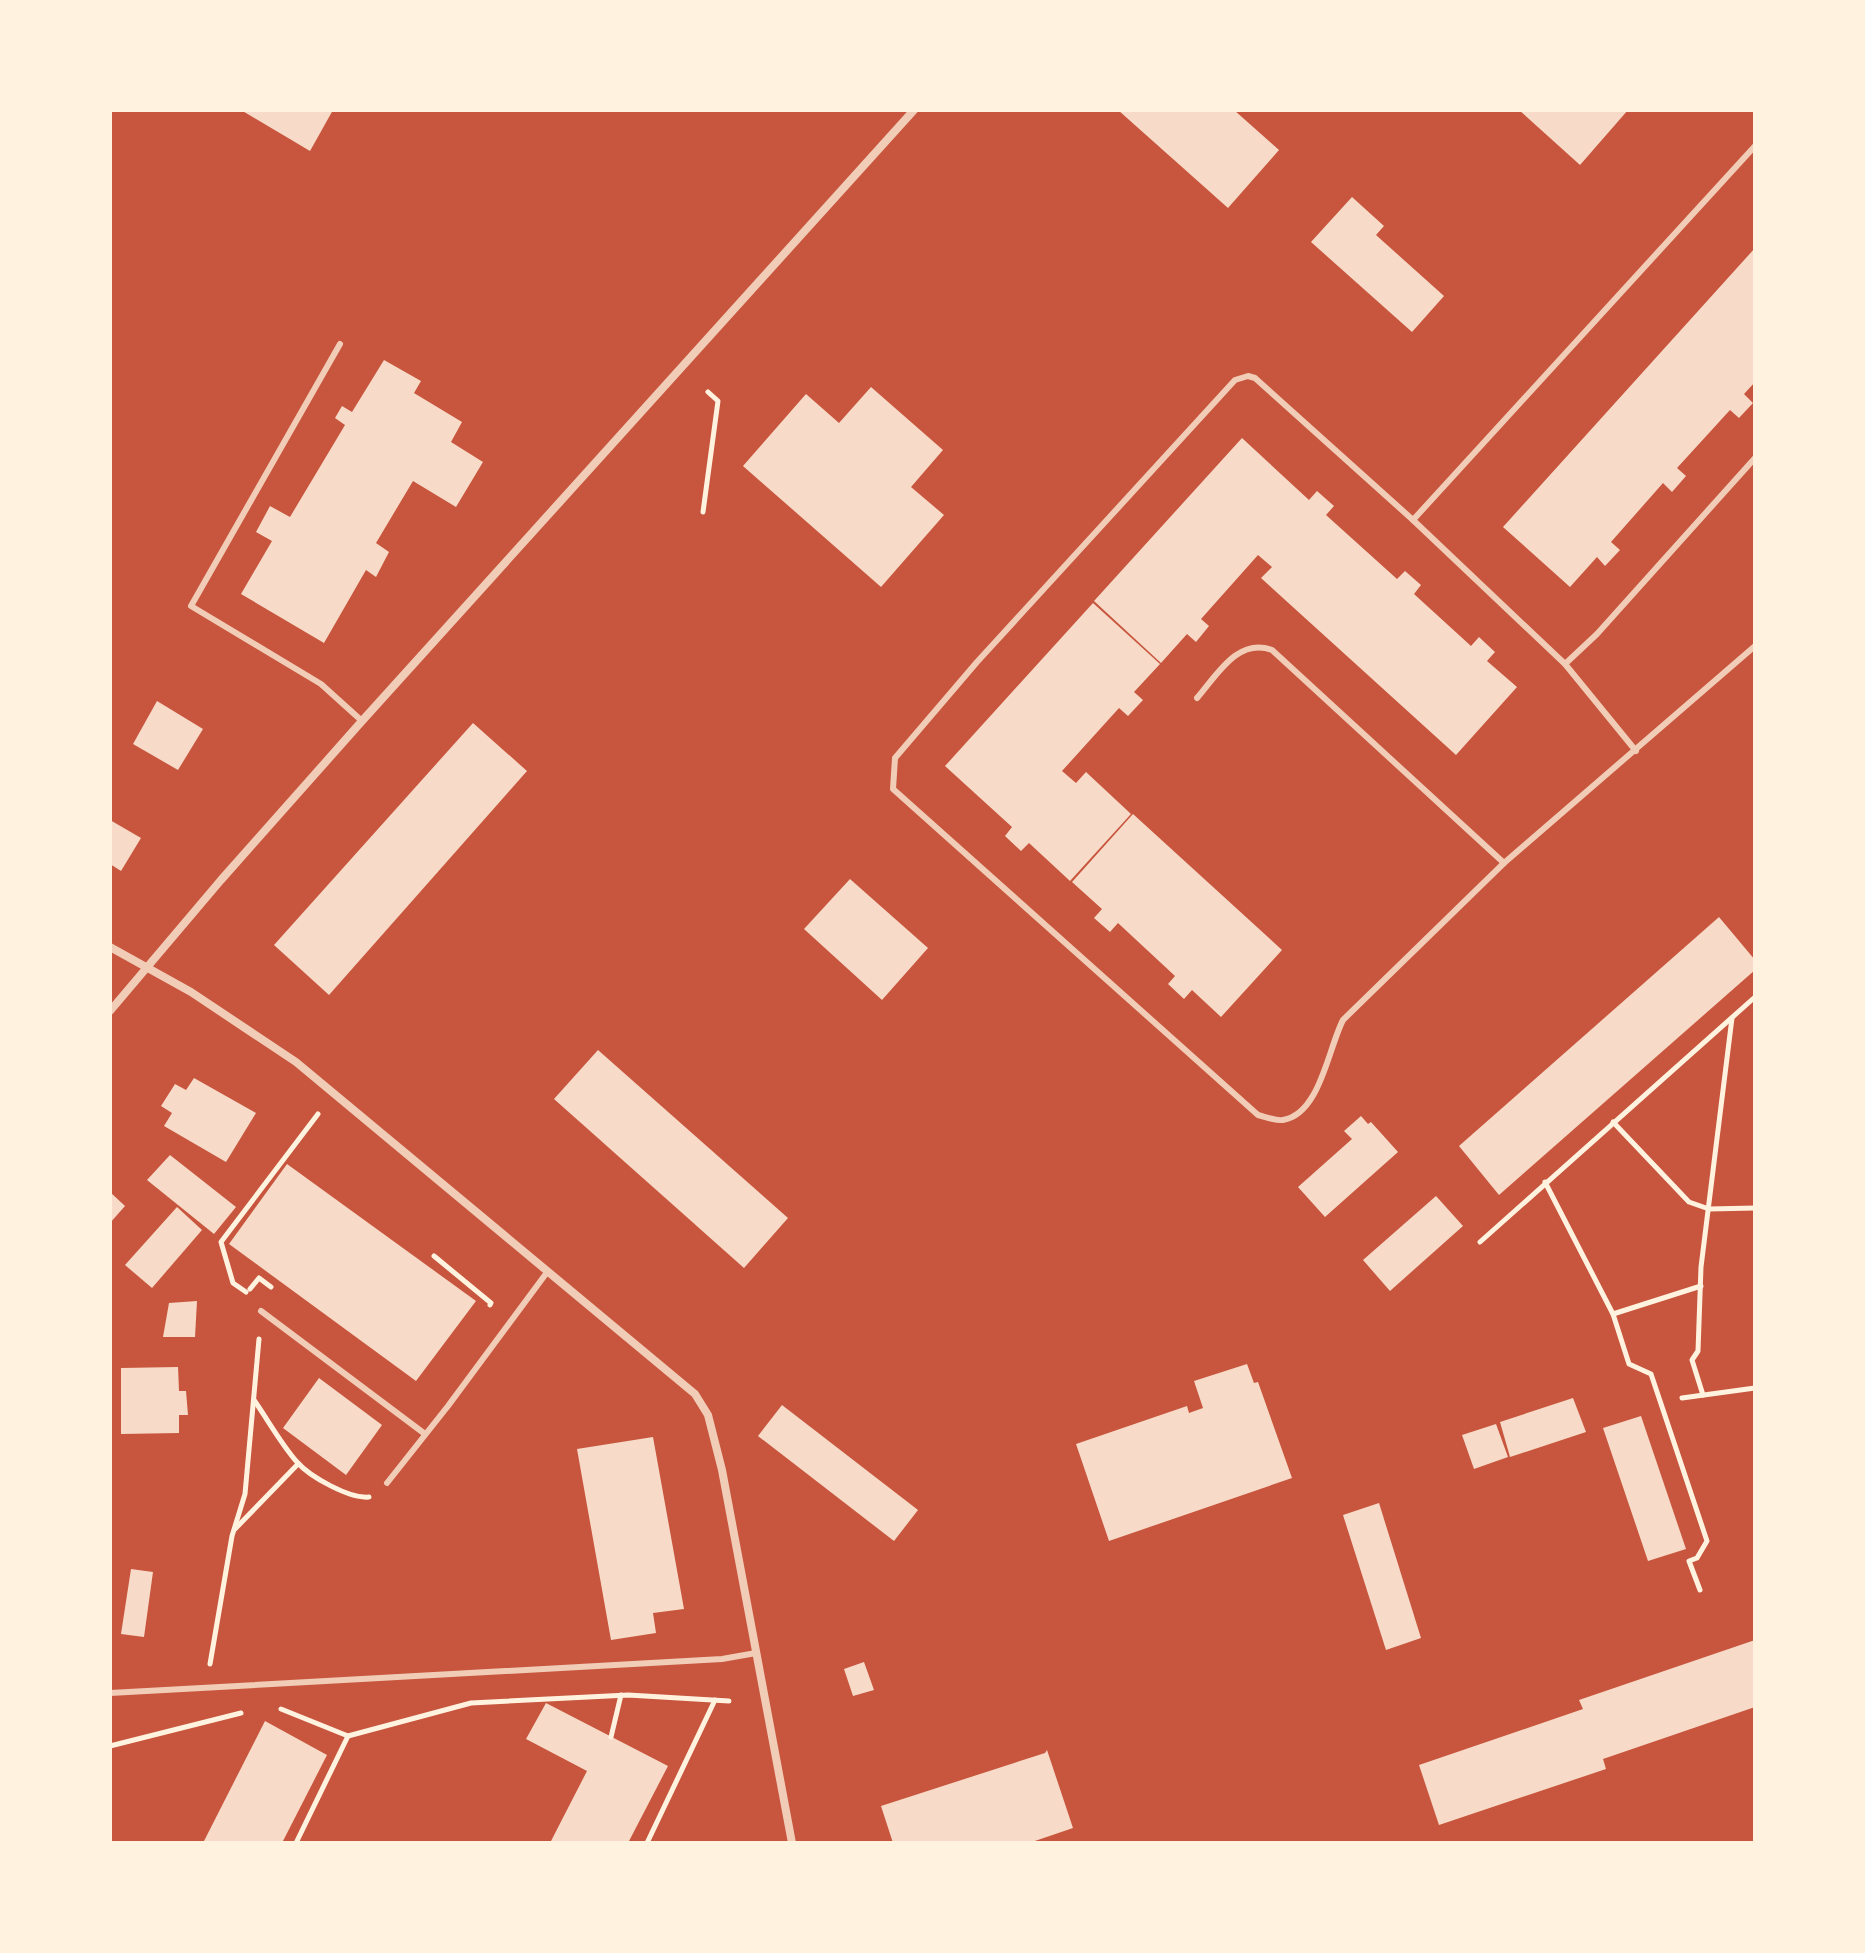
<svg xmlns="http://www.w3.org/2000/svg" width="1865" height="1953" font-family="'Times New Roman',serif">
	<rect width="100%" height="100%" fill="#c8553d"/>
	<g fill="#f7dbc8">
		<path d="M241,110H333L310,151Z"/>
		<path d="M1118,110H1234L1279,150L1228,208Z"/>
		<path d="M1519,110H1628L1580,165Z"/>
		<path d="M1352,197L1384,226L1376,235L1444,296L1412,332L1311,242Z"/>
		<path d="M1755,248V382L1744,394L1753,403L1739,418L1730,410L1677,468L1686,476L1672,492L1663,483L1611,542L1620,550L1605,566L1597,557L1570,587L1503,527Z"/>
		<path d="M384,360L421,381L414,393L462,422L451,442L483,462L456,507L413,481L376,543L389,552L376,577L366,570L324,643L241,594L272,541L256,532L270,506L290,517L345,425L335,418L342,406L352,412Z"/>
		<path d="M871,387L943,450L911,487L944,515L881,587L743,466L806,394L839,423Z"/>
		<path d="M1242,438L1309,500L1317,491L1334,506L1326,515L1397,579L1405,571L1421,585L1414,594L1471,646L1479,637L1495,652L1487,661L1517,687L1456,755L1261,578L1272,567L1258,555L1201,619L1209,626L1196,642L1187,634L1161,663L1094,601Z"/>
		<path d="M1093,603L1160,664L1134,692L1143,700L1128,716L1119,708L1062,771L1076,783L1086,772L1131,814L1070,881L1029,843L1021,851L1005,836L1012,827L945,766Z"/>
		<path d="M157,701L203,729L178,770L133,744Z"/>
		<path d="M473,723L527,771L329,995L274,945Z"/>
		<path d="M1133,814L1282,950L1221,1017L1192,990L1184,999L1168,984L1175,976L1118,923L1110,932L1094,918L1102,909L1072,882Z"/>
		<path d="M110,820L141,838L121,871L110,864Z"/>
		<path d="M850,879L928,948L882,1000L804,929Z"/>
		<path d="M1719,917L1755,960V970L1499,1195L1459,1146Z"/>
		<path d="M598,1050L788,1218L744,1268L554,1099Z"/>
		<path d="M194,1078L256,1113L226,1162L164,1126L172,1113L161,1106L175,1084L186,1090Z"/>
		<path d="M1361,1116L1368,1124L1371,1122L1398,1152L1325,1217L1298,1187L1352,1139L1344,1131Z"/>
		<path d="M170,1155L236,1207L214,1234L147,1180Z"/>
		<path d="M287,1164L476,1301L416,1381L229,1244Z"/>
		<path d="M110,1192L125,1206L110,1223Z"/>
		<path d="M1436,1196L1463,1226L1390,1291L1363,1260Z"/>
		<path d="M177,1207L202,1230L152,1288L125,1265Z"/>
		<path d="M197,1301L195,1337H163L169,1303Z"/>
		<path d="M1247,1364L1254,1383L1258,1382L1292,1478L1109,1541L1076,1444L1187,1406L1189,1413L1203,1408L1194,1381Z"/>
		<path d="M178,1367L179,1391H186L188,1415H179V1433L121,1434V1368Z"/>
		<path d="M319,1378L382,1425L346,1475L283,1428Z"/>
		<path d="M1573,1398L1586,1432L1510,1457L1500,1422Z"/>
		<path d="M782,1405L918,1510L894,1541L758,1436Z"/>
		<path d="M1641,1416L1686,1549L1648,1561L1603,1428Z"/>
		<path d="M1496,1424L1508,1457L1474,1469L1462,1435Z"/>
		<path d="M653,1437L684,1609L653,1613L656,1633L611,1640L577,1449Z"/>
		<path d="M1379,1503L1421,1638L1386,1650L1343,1515Z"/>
		<path d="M131,1569L153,1572L144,1637L121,1634Z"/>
		<path d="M1755,1640V1707L1603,1759L1606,1769L1439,1825L1419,1765L1583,1709L1579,1700Z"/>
		<path d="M864,1662L874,1690L853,1696L844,1669Z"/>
		<path d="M546,1703L668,1766L628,1843H550L587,1771L526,1739Z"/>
		<path d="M265,1721L327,1755L282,1843H203Z"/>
		<path d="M1047,1750L1073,1828L1029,1843H893L881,1806L1045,1753Z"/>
	</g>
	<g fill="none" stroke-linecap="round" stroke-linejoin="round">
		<g stroke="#fff3e0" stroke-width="5">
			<path d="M703,512L718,401L708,392"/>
			<path d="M1613,1122L1689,1202L1709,1209L1755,1208"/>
			<path d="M1545,1182L1613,1314L1629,1364L1651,1374L1707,1541L1697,1558L1689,1561L1700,1590"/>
			<path d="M1480,1242L1755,997"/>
			<path d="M434,1256L491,1303L490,1305"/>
			<path d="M250,1289L259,1278L271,1287"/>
			<path d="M246,1292L233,1283L221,1242L318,1114"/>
			<path d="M1613,1314L1701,1286"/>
			<path d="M1703,1395L1692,1360L1698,1351L1701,1267L1732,1018"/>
			<path d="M1682,1398L1755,1388"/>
			<path d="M254,1400C268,1420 281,1444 297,1462C310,1477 350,1499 369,1497"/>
			<path d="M235,1529L298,1464"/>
			<path d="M210,1664L232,1536L245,1494L259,1339"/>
			<path d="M281,1709L348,1736L471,1703L628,1695L729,1701"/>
			<path d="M611,1737L621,1695"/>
			<path d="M110,1746L241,1713"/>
			<path d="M296,1843L348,1736"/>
			<path d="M647,1843L715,1700"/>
		</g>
		<g stroke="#f1ccb7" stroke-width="6">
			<path d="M340,344L191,606L321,684L362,721"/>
			<path d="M1413,520L1565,664L1636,751"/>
			<path d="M1565,664L1597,634L1755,458"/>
			<path d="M1197,698C1217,675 1238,637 1272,650L1504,863L1755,646"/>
			<path d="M1504,863L1343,1020C1328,1049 1320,1114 1283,1120C1276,1121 1266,1117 1258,1115L893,789L895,758L977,662L1235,380L1248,376L1255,378L1413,520L1755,146"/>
			<path d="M261,1311L425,1434"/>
			<path d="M387,1483L448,1406L548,1271"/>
			<path d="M110,1693L722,1659L756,1653"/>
		</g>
		<g stroke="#f1ccb7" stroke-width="8">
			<path d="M110,947L191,992L296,1062L695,1394L708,1415L722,1470L792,1843"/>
			<path d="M110,1011L221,880L362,721L914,110"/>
		</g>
	</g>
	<rect width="1865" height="1953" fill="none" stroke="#fff3e0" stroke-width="224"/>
</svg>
